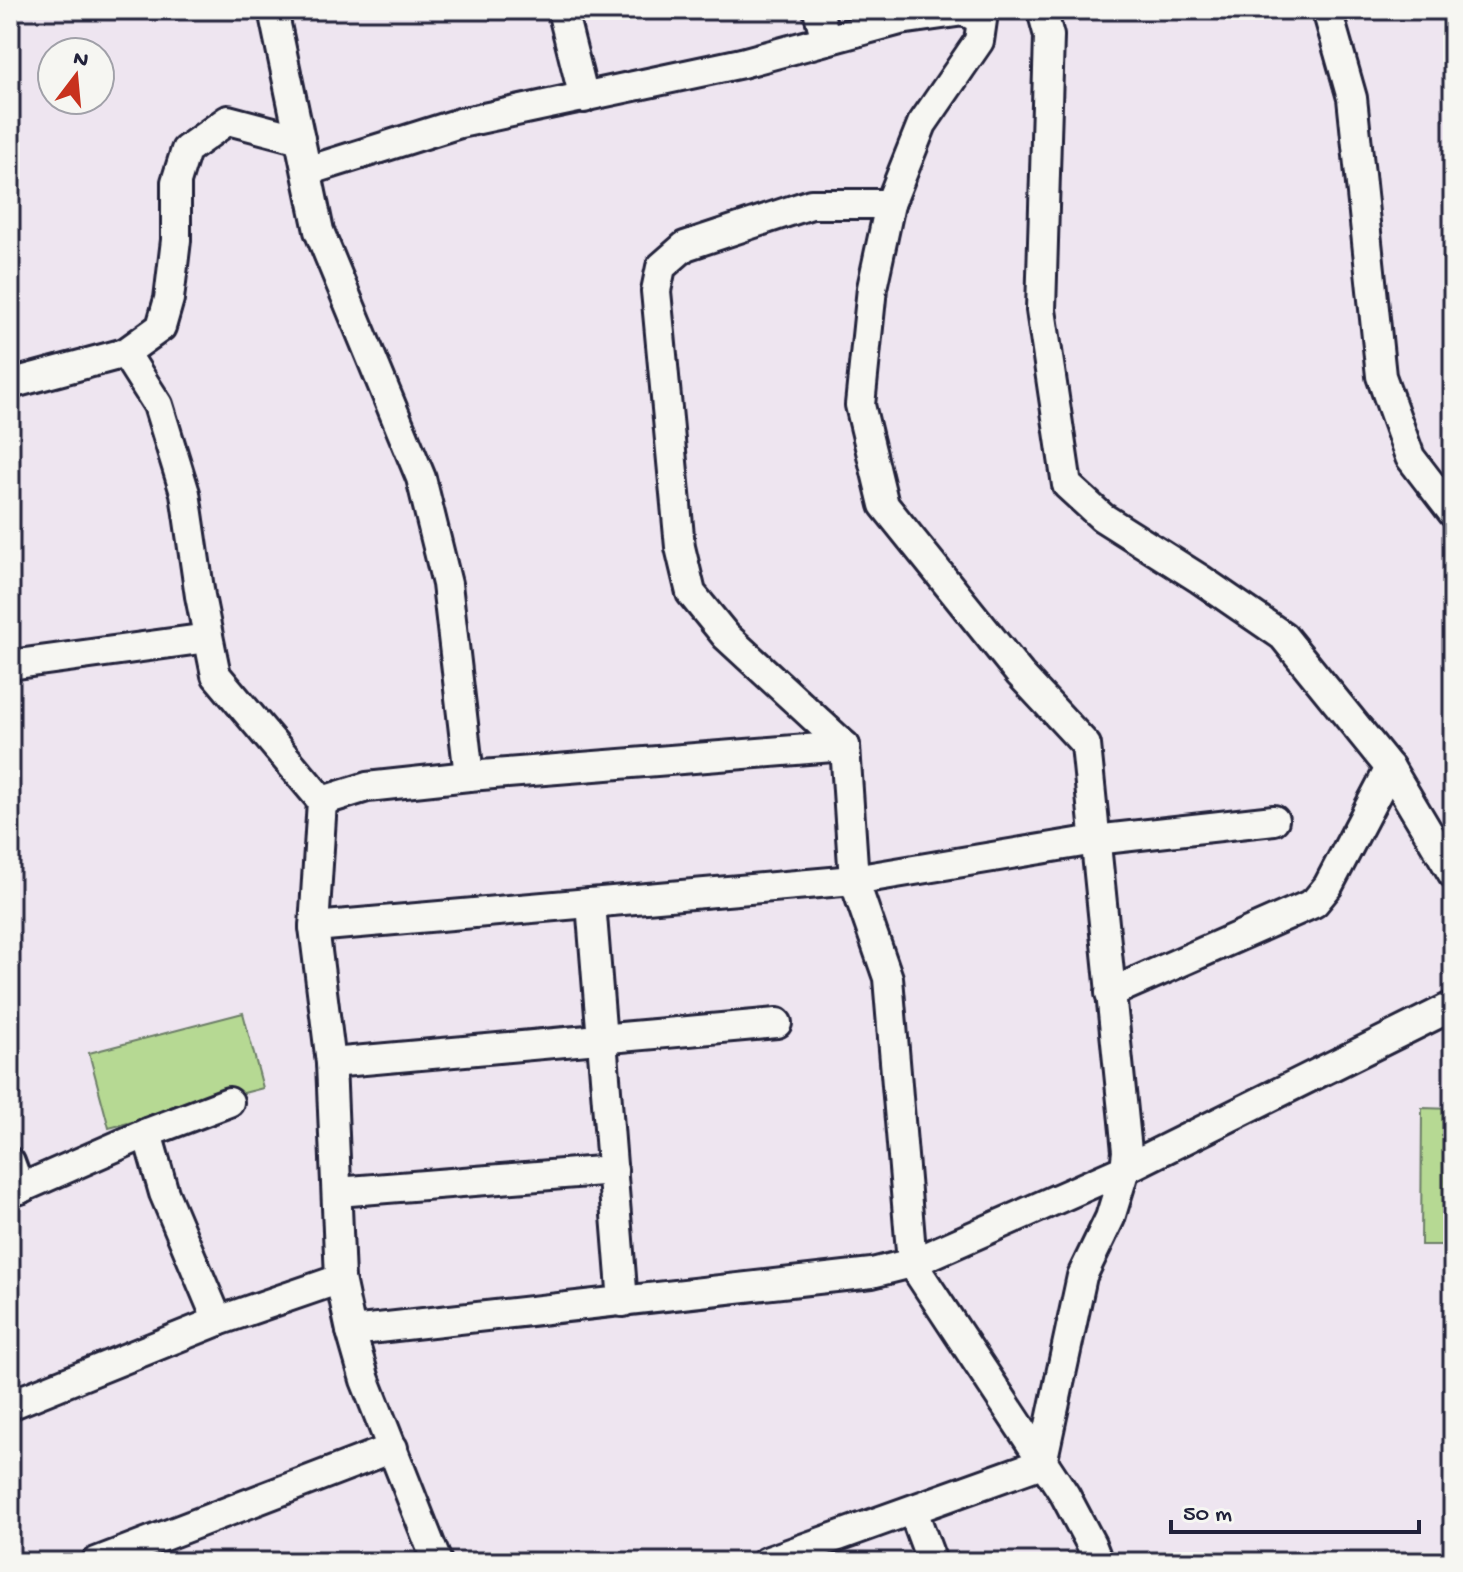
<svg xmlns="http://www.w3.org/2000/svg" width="1463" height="1572" font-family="'Gochi Hand',sans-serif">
	<rect width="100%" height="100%" fill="#eee5f0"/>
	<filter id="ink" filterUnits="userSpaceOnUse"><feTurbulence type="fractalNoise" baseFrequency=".0125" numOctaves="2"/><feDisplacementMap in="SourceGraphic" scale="16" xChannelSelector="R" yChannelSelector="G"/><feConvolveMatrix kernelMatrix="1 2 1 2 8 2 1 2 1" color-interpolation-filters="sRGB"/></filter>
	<g filter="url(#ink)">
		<g fill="#b6d993" stroke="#6c7e67" stroke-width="2">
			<path d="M243,1013L263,1088L109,1128L89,1053Z"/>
			<path d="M1422,1108L1453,1109V1245H1421Z"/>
		</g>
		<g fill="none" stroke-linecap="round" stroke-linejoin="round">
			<g stroke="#22223b" stroke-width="34">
				<g id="minor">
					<path d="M273,10L319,231L421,478L447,584L469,776"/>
					<path d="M562,10L584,98"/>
					<path d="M818,10L826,40"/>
					<path d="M1042,10L1049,36L1041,310L1067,485L1102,517L1200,579L1283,636L1390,768L1453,874"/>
					<path d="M1327,10L1352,98L1381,376L1410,457L1453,513"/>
					<path d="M307,171L460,123L742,63L900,20L964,11L982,20L979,41L922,124L890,204H811L685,246L661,267L656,291L680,547L691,593L726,636L845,746L854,880L888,978L912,1263L1065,1495L1091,1544L1098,1562"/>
					<path d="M890,204L872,288L860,405L884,505L1020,674L1086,745L1127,1151L1125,1169L1110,1218L1082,1276L1042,1463"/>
					<path d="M125,353L158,405L185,493L200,596L216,675L322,801L314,927L331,1063L340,1279L351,1331L365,1380L437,1562"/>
					<path d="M10,384L125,353L161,327L169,299L176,240V182L186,150L228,120L300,139"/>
					<path d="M10,665L208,638"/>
					<path d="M322,801L367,787L469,776L845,746"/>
					<path d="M591,903L623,1302"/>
					<path d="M314,927L854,880L1095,840L1274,820"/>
					<path d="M1110,993L1314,903L1328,886L1390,768"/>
					<path d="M331,1063L777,1023"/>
					<path d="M147,1133L164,1193L218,1321"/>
					<path d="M10,1162L20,1189"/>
					<path d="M337,1192L613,1170"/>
					<path d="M10,1193L147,1133L229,1102"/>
					<path d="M351,1331L872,1273L912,1263L1125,1169L1453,1006"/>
					<path d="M10,1405L218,1321L340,1279"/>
					<path d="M913,1511L932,1562"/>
					<path d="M96,1562L393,1448"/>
					<path d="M766,1562L1042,1463"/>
				</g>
			</g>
			<use href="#minor" stroke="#f6f6f2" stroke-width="28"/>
		</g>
	</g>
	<rect width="1463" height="1572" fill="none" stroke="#f6f6f2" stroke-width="40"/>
	<rect x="20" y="20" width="1423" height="1532" fill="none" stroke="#22223b" stroke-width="3" filter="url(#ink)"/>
	<g transform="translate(76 76) rotate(16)"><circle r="38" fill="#f6f6f2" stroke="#a1a1a9" stroke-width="2"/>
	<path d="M0-6L14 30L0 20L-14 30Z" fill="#c8321e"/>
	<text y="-12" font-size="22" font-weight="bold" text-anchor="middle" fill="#22223b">N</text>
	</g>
	<path d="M1171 1520v12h248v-12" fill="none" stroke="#22223b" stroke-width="4"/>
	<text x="1183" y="1520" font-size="24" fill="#22223b" stroke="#f6f6f2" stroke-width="6" paint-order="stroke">50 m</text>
</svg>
